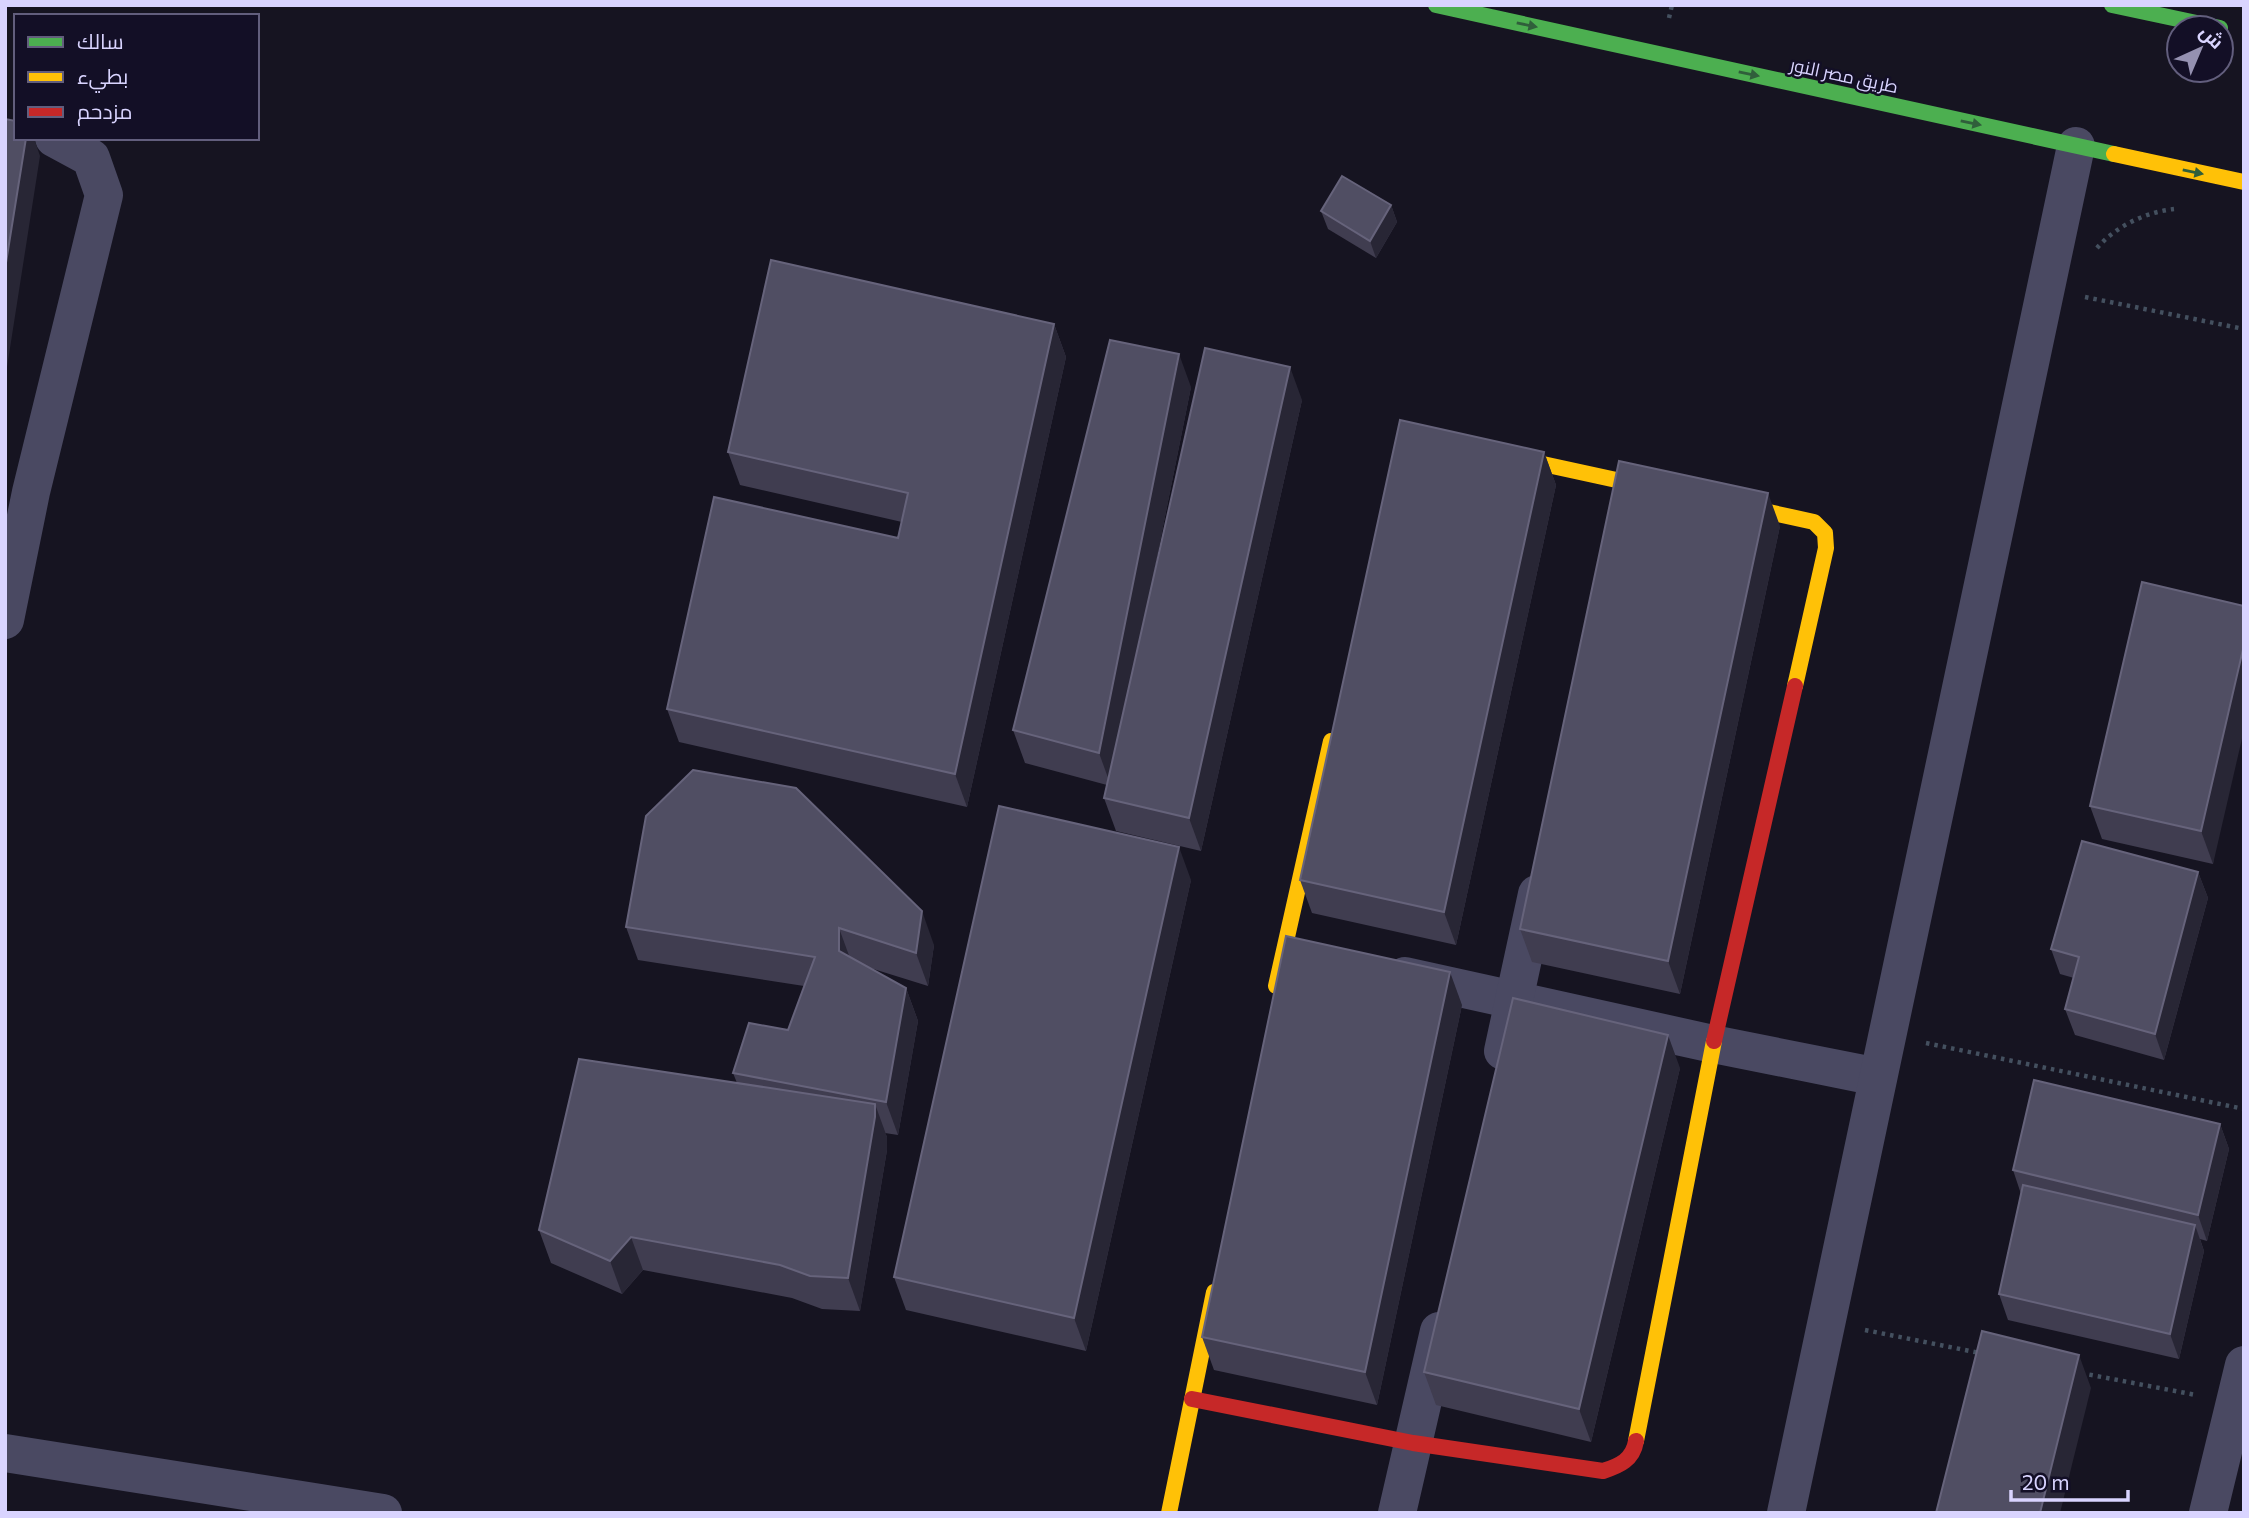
<svg xmlns="http://www.w3.org/2000/svg" width="2249" height="1518" font-family="Commissioner,Cairo,sans-serif">
	<rect width="100%" height="100%" fill="#161421"/>
	<g fill="none" stroke-linecap="round" stroke-linejoin="round">
		<g stroke="#44505f" stroke-width="4.5" stroke-dasharray="3.5 5" stroke-linecap="butt">
			<path d="M1669,18L1672,5"/>
			<path d="M2097,248C2116,226 2146,212 2174,209"/>
			<path d="M2085,297L2244,329"/>
			<path d="M1926,1043L2244,1109"/>
			<path d="M1865,1330L1980,1353"/>
			<path d="M2081,1373L2196,1395"/>
		</g>
		<g stroke="#4a4962" stroke-width="38">
			<path d="M5,620L31,492L104,195L91,158L54,138"/>
			<path d="M1405,976L1713,1044L1878,1077"/>
			<path d="M1503,1051L1537,894"/>
			<path d="M5,1453L383,1513"/>
			<path d="M1397,1513L1439,1331"/>
			<path d="M1786,1513L2076,146"/>
			<path d="M2208,1513L2244,1365"/>
		</g>
		<g stroke="#4caf50" stroke-width="16">
			<path d="M1436,5L2114,154"/>
			<path d="M2112,5L2220,28"/>
		</g>
		<g stroke="#ffc107" stroke-width="16">
			<path d="M2114,154L2244,182"/>
			<path d="M1497,454L1667,491"/>
			<path d="M1723,502L1814,522L1825,533L1826,548L1795,686"/>
			<path d="M1276,986L1331,741"/>
			<path d="M1636,1441L1714,1041"/>
			<path d="M1169,1513L1214,1292"/>
		</g>
		<g stroke="#c62828" stroke-width="16">
			<path d="M1714,1041L1795,686"/>
			<path d="M1192,1399L1413,1443L1603,1471C1619,1466 1633,1460 1636,1441"/>
		</g>
	</g>
	<g fill="#403d50">
		<path d="M1391,205L1397,222L1376,258L1328,229L1321,211Z"/>
		<path d="M1054,324L1066,357L967,807L679,742L667,709L898,538L902,522L740,485L728,452Z"/>
		<path d="M1191,387L1149,596L1302,400L1201,851L1116,831L1104,798L1107,785L1025,763L1013,730Z"/>
		<path d="M1544,452L1556,485L1456,945L1312,913L1300,880Z"/>
		<path d="M1780,526L1680,994L1532,962L1520,929Z"/>
		<path d="M2244,606L2213,864L2102,839L2090,806Z"/>
		<path d="M646,816L934,945L928,986L867,967L906,988L918,1021L898,1135L885,1133L887,1137V1150L860,1311L822,1309L792,1298L643,1270L622,1294L551,1263L539,1230L737,1083L733,1073L788,1030L804,986L638,960L626,927Z"/>
		<path d="M2198,872L2208,898L2164,1060L2075,1035L2065,1009L2074,978L2060,974L2051,949Z"/>
		<path d="M1191,880L1086,1351L906,1310L894,1277Z"/>
		<path d="M1462,1005L1377,1405L1214,1370L1202,1337Z"/>
		<path d="M1680,1068L1591,1442L1436,1405L1424,1372Z"/>
		<path d="M2220,1124L2229,1149L2207,1241L2200,1239L2204,1251L2179,1359L2008,1320L1999,1294L2021,1194L2013,1170Z"/>
	</g>
	<g fill="#282635">
		<path d="M26,138H34L40,156L5,380V269Z"/>
		<path d="M1391,205L1397,222L1376,258L1370,241Z"/>
		<path d="M1054,324L1066,357L967,807L955,774Z"/>
		<path d="M1179,354L1191,387L1111,786L1099,753Z"/>
		<path d="M1290,367L1302,400L1201,851L1189,818Z"/>
		<path d="M1544,452L1556,485L1456,945L1444,912Z"/>
		<path d="M1768,493L1780,526L1680,994L1668,961Z"/>
		<path d="M2244,645V730L2213,864L2201,831Z"/>
		<path d="M1179,847L1191,880L1086,1351L1074,1318Z"/>
		<path d="M2198,872L2208,898L2164,1060L2155,1034Z"/>
		<path d="M922,911L934,945L928,986L916,953Z"/>
		<path d="M839,928L851,961L839,951Z"/>
		<path d="M1450,972L1462,1005L1377,1405L1365,1372Z"/>
		<path d="M906,988L918,1021L898,1135L886,1102Z"/>
		<path d="M1668,1035L1680,1068L1591,1442L1579,1409Z"/>
		<path d="M875,1104L887,1137V1150L860,1311L848,1278Z"/>
		<path d="M2220,1124L2229,1149L2207,1241L2198,1215Z"/>
		<path d="M2195,1225L2204,1251L2179,1359L2170,1334Z"/>
		<path d="M631,1237L643,1270L622,1294L610,1261Z"/>
		<path d="M2079,1355L2091,1388L2060,1513H2040Z"/>
	</g>
	<g fill="#504e63" stroke="#66637b" stroke-width="2">
		<path d="M5,119L16,121V138H26L5,269Z"/>
		<path d="M1342,176L1391,205L1370,241L1321,211Z"/>
		<path d="M771,260L1054,324L955,774L667,709L714,497L898,538L908,493L728,452Z"/>
		<path d="M1110,340L1179,354L1099,753L1013,730Z"/>
		<path d="M1205,348L1290,367L1189,818L1104,798Z"/>
		<path d="M1400,420L1544,452L1444,912L1300,880Z"/>
		<path d="M1619,461L1768,493L1668,961L1520,929Z"/>
		<path d="M2142,582L2244,606V645L2201,831L2090,806Z"/>
		<path d="M693,770L796,788L922,911L916,953L839,928V951L906,988L886,1102L733,1073L749,1023L788,1030L815,957L626,927L646,816Z"/>
		<path d="M999,806L1179,847L1074,1318L894,1277Z"/>
		<path d="M2082,841L2198,872L2155,1034L2065,1009L2079,957L2051,949Z"/>
		<path d="M1286,936L1450,972L1365,1372L1202,1337Z"/>
		<path d="M1513,998L1668,1035L1579,1409L1424,1372Z"/>
		<path d="M579,1059L875,1104V1117L848,1278L810,1276L780,1265L631,1237L610,1261L539,1230Z"/>
		<path d="M2034,1080L2220,1124L2198,1215L2013,1170Z"/>
		<path d="M2023,1185L2195,1225L2170,1334L1999,1294Z"/>
		<path d="M1982,1331L2079,1355L2040,1513H1936Z"/>
	</g>
	<defs><path id="oneway-solid" d="M-6-.8H1V-3.2L6.5 0L1 3.2V.8H-6Z" transform="scale(1.75)"/></defs>
	<g fill="#305f3b">
		<use href="#oneway-solid" transform="translate(1527 25) rotate(12)"/>
		<use href="#oneway-solid" transform="translate(1749 74) rotate(12)"/>
		<use href="#oneway-solid" transform="translate(1971 123) rotate(12)"/>
		<use href="#oneway-solid" transform="translate(2193 172) rotate(12)"/>
	</g>
	<g text-anchor="middle" stroke-width="5" stroke-linejoin="round" paint-order="stroke">
		<g font-size="18" fill="#d9d4ff" stroke="#130f26">
			<text transform="translate(1844 76) rotate(12)" y="6">طريق مصر النور</text>
		</g>
	</g>
	<rect width="2249" height="1518" fill="none" stroke="#d9d4ff" stroke-width="14"/>
	<rect x="14" y="14" width="245" height="126" fill="#130f26" stroke="#625e7d" stroke-width="2"/>
	<rect x="28" y="37" width="35" height="10" fill="#4caf50" stroke="#625e7d" stroke-width="2"/>
	<text x="77" y="49" font-size="21" fill="#d9d4ff">سالك</text>
	<rect x="28" y="72" width="35" height="10" fill="#ffc107" stroke="#625e7d" stroke-width="2"/>
	<text x="77" y="84" font-size="21" fill="#d9d4ff">بطيء</text>
	<rect x="28" y="107" width="35" height="10" fill="#c62828" stroke="#625e7d" stroke-width="2"/>
	<text x="77" y="119" font-size="21" fill="#d9d4ff">مزدحم</text>
	<g transform="translate(2200 49) rotate(44)"><circle r="33" fill="#130f26" stroke="#625e7d" stroke-width="2"/>
	<path d="M0-5L12 26L0 18L-12 26Z" fill="#9591b1"/>
	<text y="-10" font-size="19" font-weight="bold" text-anchor="middle" fill="#d9d4ff">ش</text>
	</g>
	<path d="M2011 1490v10h117v-10" fill="none" stroke="#d9d4ff" stroke-width="3.5"/>
	<text x="2022" y="1490" font-size="21" fill="#d9d4ff" stroke="#130f26" stroke-width="5" paint-order="stroke">20 m</text>
</svg>
